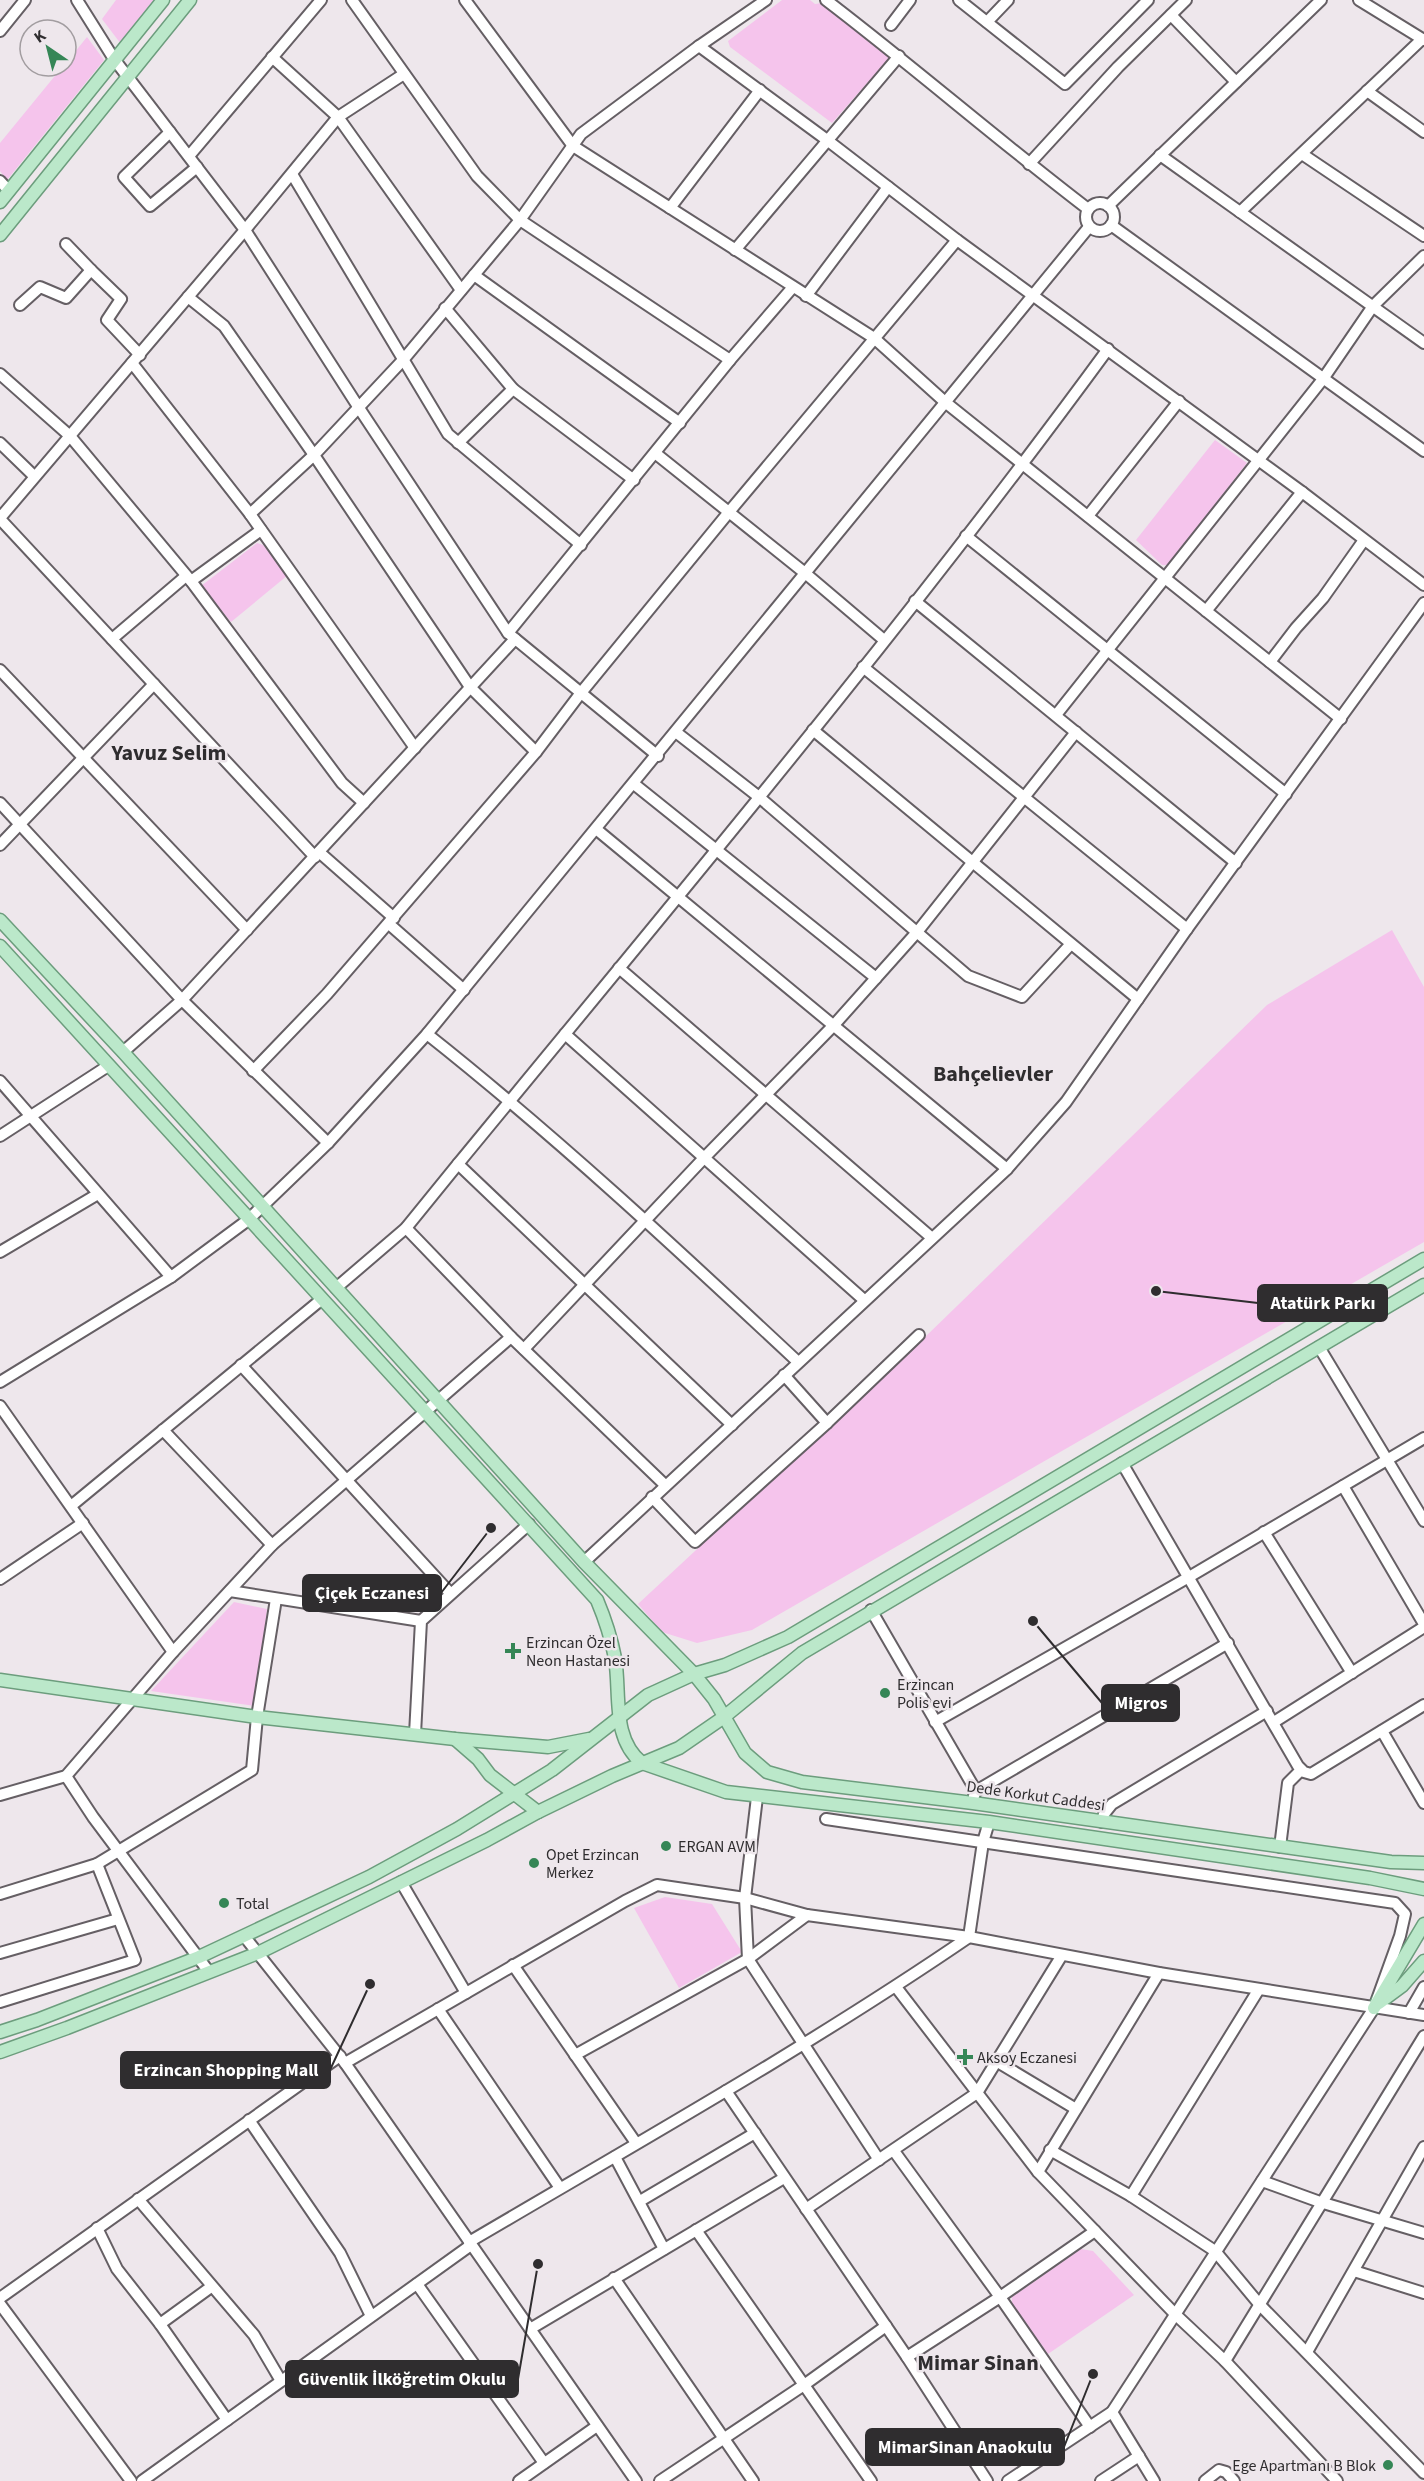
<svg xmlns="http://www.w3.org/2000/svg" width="1424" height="2481" font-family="'Source Sans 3',sans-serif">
	<rect width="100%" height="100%" fill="#eee7ec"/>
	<g fill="#f5c4ec">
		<path d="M116,0H157L121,44L102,19Z"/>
		<path d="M782,0H810L815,4L822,3L890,57L832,123L730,47L728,41Z"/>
		<path d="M87,37L104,60L7,180L0,171V143L63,66H66V63Z"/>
		<path d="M1215,440L1247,463L1168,565H1162L1136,540Z"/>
		<path d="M257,543L263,545L288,575L231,622L201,586Z"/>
		<path d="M1392,930L1424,987V1242L752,1630L697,1643L662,1632L638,1604L923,1339L1267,1005Z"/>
		<path d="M234,1602L267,1609L255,1706L151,1691Z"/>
		<path d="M665,1897L712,1904L742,1952L679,1988L634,1908Z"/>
		<path d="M1081,2249L1093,2251L1134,2295L1048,2354L1012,2304V2297Z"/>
	</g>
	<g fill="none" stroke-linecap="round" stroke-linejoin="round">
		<g stroke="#655f64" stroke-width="14">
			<g id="minor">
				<path d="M77,0L114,59L245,230L359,408L508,633L658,756"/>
				<path d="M352,0L477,176L520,220L730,360"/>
				<path d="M465,0L573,146L874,338L945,402L1341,719"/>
				<path d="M826,0C915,68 999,141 1088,209"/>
				<path d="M959,0L1065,84L1148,0"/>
				<path d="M1359,0L1424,40"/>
				<path d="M1171,15L1236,82"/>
				<path d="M987,22L1008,0"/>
				<path d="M891,25L910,0"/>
				<path d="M0,31L25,0"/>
				<path d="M699,46L827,140L957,240L1302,492L1424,585"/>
				<path d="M272,57L338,117L461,290"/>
				<path d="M1367,91L1424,132"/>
				<path d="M170,132L124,177L150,206L197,167"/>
				<path d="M1302,154L1424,236"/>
				<path d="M1160,155L1424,343"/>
				<path d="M189,156L321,0"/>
				<path d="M1029,164L1118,67L1186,0"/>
				<path d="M292,174L448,434L581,545"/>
				<path d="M0,181L9,191"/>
				<circle cx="1100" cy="217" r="14"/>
				<path d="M1108,206L1321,0"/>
				<path d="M670,208L760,90"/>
				<path d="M1240,212L1422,39"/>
				<path d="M1111,225L1424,451"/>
				<path d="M66,244L91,270"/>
				<path d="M735,250L899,56"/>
				<path d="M474,275L680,423"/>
				<path d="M806,296L888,187"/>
				<path d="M188,297L224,326L314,455L470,687L536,752"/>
				<path d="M20,305L40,287L66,298L91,270L121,299L107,320L140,355"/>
				<path d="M445,308L513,389L634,480"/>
				<path d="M132,363L250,514L415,748"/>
				<path d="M0,374L70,436L191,581L342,783L364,803"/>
				<path d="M0,443L34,476"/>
				<path d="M458,443L513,389"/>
				<path d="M655,453L805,573L884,640"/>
				<path d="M250,514L314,455L403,360L520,220L581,134L699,46L766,0"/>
				<path d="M1088,516L1179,401"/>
				<path d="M0,518L245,230L338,117L404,74"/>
				<path d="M0,519L315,857"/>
				<path d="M966,536L1286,794"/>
				<path d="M191,581L261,530"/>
				<path d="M915,601L1236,863"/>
				<path d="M1206,611L1302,492"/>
				<path d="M508,633L730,360L793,287"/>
				<path d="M112,639L186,576"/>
				<path d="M1270,662L1296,628L1323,598L1364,540"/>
				<path d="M863,667L1187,929"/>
				<path d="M0,670L247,930"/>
				<path d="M1056,715L1323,379L1373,306L1424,256"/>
				<path d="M813,730L1138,999"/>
				<path d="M677,733L759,797L968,976L1022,997L1070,945"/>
				<path d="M634,784L876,978"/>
				<path d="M0,803L182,1000L328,1143"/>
				<path d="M596,829L1007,1169"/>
				<path d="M0,845L154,684"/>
				<path d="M319,852L394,918"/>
				<path d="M389,924L464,990"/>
				<path d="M619,968L932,1238"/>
				<path d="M427,1034C557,1137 677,1249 798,1362"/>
				<path d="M565,1034L864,1300"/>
				<path d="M123,1052L182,1000L515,639"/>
				<path d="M253,1071L327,994L536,752L580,694L729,512L957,240"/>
				<path d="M0,1081L171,1277"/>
				<path d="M0,1136L108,1066"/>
				<path d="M458,1164L732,1425"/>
				<path d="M406,1228L511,1337L665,1485"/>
				<path d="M0,1252L98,1194"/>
				<path d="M336,1288L406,1228L458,1164C679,895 903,629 1108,349"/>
				<path d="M1319,1347L1424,1521"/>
				<path d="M524,1349L704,1158L834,1025L918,931L1076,732"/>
				<path d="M241,1365L450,1593"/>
				<path d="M784,1375L827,1423"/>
				<path d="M0,1382L171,1277L248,1220L328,1143L427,1034L1089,227"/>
				<path d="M0,1406L173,1652"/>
				<path d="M163,1430L272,1545"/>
				<path d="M1122,1463L1298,1766L1304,1772L1311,1774L1424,1705"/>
				<path d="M1343,1486L1424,1624"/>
				<path d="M652,1497L695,1542L827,1423L919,1335"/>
				<path d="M71,1506L322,1299"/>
				<path d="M1264,1532L1352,1673"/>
				<path d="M584,1562L1007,1169L1066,1102L1187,929L1424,603"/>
				<path d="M0,1579L83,1523"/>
				<path d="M230,1591L421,1621"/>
				<path d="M871,1610L976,1791L974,1796"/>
				<path d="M935,1722L1189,1577L1424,1438"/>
				<path d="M1274,1722L1424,1627"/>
				<path d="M1382,1731L1424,1803"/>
				<path d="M415,1734L421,1621L529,1524"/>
				<path d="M66,1776L93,1817L209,1972"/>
				<path d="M976,1791L1228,1643"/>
				<path d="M0,1795L66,1776L173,1652L272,1545L511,1337"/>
				<path d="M757,1797L745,1898L748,1959L879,2160"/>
				<path d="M826,1819L1395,1903L1405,1914L1400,1936L1374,2008L1112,2412L1008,2481"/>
				<path d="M1102,1822L1104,1814L1112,1804L1267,1711"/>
				<path d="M1280,1847L1288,1783L1301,1770"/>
				<path d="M401,1882L466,1993"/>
				<path d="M0,1894L97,1864L252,1770L257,1717L276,1599"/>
				<path d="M244,1936L345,2063L636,2481"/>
				<path d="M0,1953L118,1919"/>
				<path d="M513,1965L636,2143"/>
				<path d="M896,1987L1038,2172L1176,2315L1225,2361L1337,2481"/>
				<path d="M0,2002L135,1960L97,1864"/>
				<path d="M438,2009L560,2188"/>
				<path d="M1409,2013L1424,1987"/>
				<path d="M575,2055L748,1959L807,1915"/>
				<path d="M996,2061L1076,2109"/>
				<path d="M345,2063L625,1901L657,1885L745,1898L807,1915L969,1937L1159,1973L1424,2015"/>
				<path d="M726,2091L907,2357L987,2481"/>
				<path d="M249,2120L340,2253L371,2316"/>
				<path d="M1050,2150L1131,2196L1215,2251L1260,2305L1424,2473"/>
				<path d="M894,2151L1000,2297L1090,2427"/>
				<path d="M615,2157L664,2249"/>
				<path d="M1038,2172L1159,1973"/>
				<path d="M1262,2181L1320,2202L1424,2233"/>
				<path d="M1131,2196L1259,1989"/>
				<path d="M138,2199L254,2335L281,2381"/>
				<path d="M640,2201L755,2133"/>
				<path d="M806,2209L977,2093L1062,1955"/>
				<path d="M97,2228L117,2269L160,2324L227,2420"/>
				<path d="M696,2230L871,2481"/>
				<path d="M469,2242C637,2143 808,2047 969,1937L983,1842L989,1822"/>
				<path d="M1354,2271L1424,2293"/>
				<path d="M614,2278L753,2481"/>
				<path d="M417,2284L544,2463"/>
				<path d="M0,2298L340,2056"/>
				<path d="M0,2304L131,2481"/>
				<path d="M160,2324L211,2287"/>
				<path d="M530,2329L784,2178"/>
				<path d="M1307,2352L1424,2147"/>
				<path d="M907,2357L1000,2297L1095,2231"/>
				<path d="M1225,2361L1424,2036"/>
				<path d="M1112,2412L1154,2481"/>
				<path d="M142,2481L471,2245"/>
				<path d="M519,2481L597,2426"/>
				<path d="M660,2481L804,2385L886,2326"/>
				<path d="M1101,2481L1139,2456"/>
				<path d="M1205,2481L1219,2470L1226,2472L1234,2481"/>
			</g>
		</g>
		<g stroke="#6c9d7d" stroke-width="15">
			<g id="major">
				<path d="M0,202L163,0"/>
				<path d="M0,235L190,0"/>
				<path d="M0,920L123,1052L584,1562L694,1674L714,1699L745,1753L767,1772L802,1782L973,1803L1391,1862L1424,1863"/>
				<path d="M0,946L597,1600C605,1619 611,1637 615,1658C621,1694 611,1738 642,1763L726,1792L989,1822L1370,1878L1424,1889"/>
				<path d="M0,1680L257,1717L455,1739L548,1747L589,1739"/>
				<path d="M455,1739L478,1759L490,1775L538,1812"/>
				<path d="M1379,2003L1402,1986L1424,1961"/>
				<path d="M1374,2008L1424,1924"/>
				<path d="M0,2032L37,2020L199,1957L369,1877L457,1829L552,1770L648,1695L694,1674L725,1665L788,1637L1424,1259"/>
				<path d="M0,2052L67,2028L258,1953L487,1840L538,1812L612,1776L679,1748L724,1717L802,1653L1424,1285"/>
			</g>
		</g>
		<use href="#minor" stroke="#fff" stroke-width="10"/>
		<use href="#major" stroke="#bbe8ca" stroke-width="12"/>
	</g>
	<g fill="#358656" stroke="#eee7ec" stroke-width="2">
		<path d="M510 1642h6v6h6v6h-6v6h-6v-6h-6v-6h6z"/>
		<circle cx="885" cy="1693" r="6"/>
		<circle cx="666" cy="1846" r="6"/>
		<circle cx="534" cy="1863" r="6"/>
		<circle cx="224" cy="1903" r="6"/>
		<path d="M962 2048h6v6h6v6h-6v6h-6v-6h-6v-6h6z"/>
		<circle cx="1388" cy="2465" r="6"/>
	</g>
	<g text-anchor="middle" stroke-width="5" stroke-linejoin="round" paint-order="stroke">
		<g font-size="16" fill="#2f2d2f" stroke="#eee7ec" text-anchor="start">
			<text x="526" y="1648">Erzincan Özel<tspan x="526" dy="18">Neon Hastanesi</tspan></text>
			<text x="897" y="1690">Erzincan<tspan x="897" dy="18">Polis evi</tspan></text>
			<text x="678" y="1852">ERGAN AVM</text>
			<text x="546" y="1860">Opet Erzincan<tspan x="546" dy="18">Merkez</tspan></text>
			<text x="236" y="1909">Total</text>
			<text x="977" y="2063">Aksoy Eczanesi</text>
			<text x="1376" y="2471" text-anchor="end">Ege Apartmanı B Blok</text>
		</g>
		<g font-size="16" fill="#2f2d2f" stroke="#eee7ec">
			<text transform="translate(1036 1795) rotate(8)" y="6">Dede Korkut Caddesi</text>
		</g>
		<g font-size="22" font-weight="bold" fill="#2f2d2f" stroke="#eee7ec">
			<text x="169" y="760">Yavuz Selim</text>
			<text x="993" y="1081">Bahçelievler</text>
			<text x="978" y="2370">Mimar Sinan</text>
		</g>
	</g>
	<path fill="none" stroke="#2f2d2f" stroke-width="2" d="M1156 1291L1258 1303M491 1528L441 1593M1033 1621L1102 1703M370 1984L330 2070M538 2264L518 2379M1093 2374L1064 2447"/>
	<g fill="#2f2d2f" stroke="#eee7ec" stroke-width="2">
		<circle cx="1156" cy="1291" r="6"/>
		<circle cx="491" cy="1528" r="6"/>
		<circle cx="1033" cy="1621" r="6"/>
		<circle cx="370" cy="1984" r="6"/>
		<circle cx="538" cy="2264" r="6"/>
		<circle cx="1093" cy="2374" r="6"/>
	</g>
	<g fill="#2f2d2f" stroke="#2f2d2f" stroke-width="2">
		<rect x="1258" y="1285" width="129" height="36" rx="6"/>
		<rect x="303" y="1575" width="138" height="36" rx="6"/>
		<rect x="1102" y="1685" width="77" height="36" rx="6"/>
		<rect x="121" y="2052" width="209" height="36" rx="6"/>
		<rect x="286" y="2361" width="232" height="36" rx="6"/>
		<rect x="866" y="2429" width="198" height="36" rx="6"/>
	</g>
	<g font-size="18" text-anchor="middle" font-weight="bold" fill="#fff">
		<text x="1323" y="1309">Atatürk Parkı</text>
		<text x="372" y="1599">Çiçek Eczanesi</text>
		<text x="1141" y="1709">Migros</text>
		<text x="226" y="2076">Erzincan Shopping Mall</text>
		<text x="402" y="2385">Güvenlik İlköğretim Okulu</text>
		<text x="965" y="2453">MimarSinan Anaokulu</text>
	</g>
	<g transform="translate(48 48) rotate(325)"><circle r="28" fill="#eee7ec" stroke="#a29da0" stroke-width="1.5"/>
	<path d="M0-4.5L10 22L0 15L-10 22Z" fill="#358656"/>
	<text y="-9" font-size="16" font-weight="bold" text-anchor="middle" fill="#2f2d2f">K</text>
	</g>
</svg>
